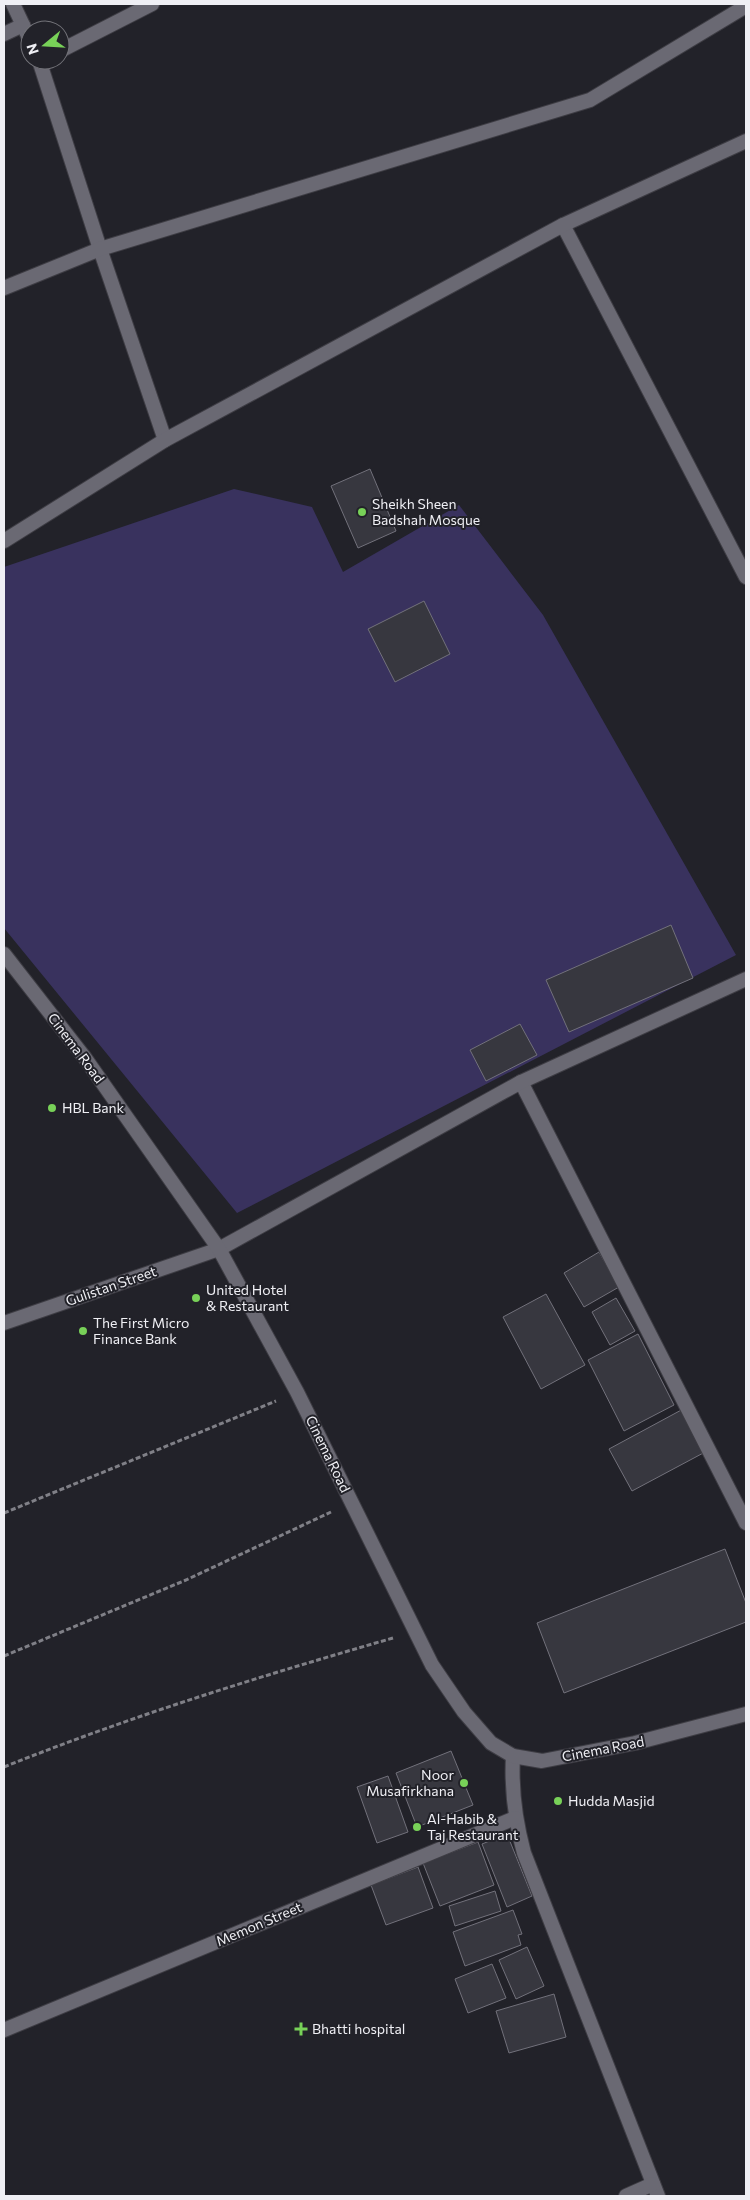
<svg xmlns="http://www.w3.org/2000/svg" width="750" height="2200" font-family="Commissioner,sans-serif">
	<rect width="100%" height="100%" fill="#222229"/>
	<path fill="#39325e" d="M234,489L312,507L343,572L459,505L543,615L736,955L237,1213L4,928V567Z"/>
	<g fill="#37373f" stroke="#72717b">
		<path d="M370,469L396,531L358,548L331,486Z"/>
		<path d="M424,601L450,654L395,682L368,629Z"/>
		<path d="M671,925L693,978L569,1032L546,980Z"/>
		<path d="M520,1024L537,1055L486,1081L470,1050Z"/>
		<path d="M599,1252L619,1287L584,1307L564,1273Z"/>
		<path d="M546,1294L585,1365L541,1389L503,1317Z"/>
		<path d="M616,1298L635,1331L610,1345L592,1312Z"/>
		<path d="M638,1334L674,1405L624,1431L588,1360Z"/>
		<path d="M685,1408L707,1451L632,1491L609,1449Z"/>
		<path d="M725,1549L746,1603V1622L564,1693L537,1623Z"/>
		<path d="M451,1751L473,1805L417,1827L396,1773Z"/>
		<path d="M388,1776L408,1832L377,1843L357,1787Z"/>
		<path d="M507,1834L532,1896L507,1907L482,1844Z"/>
		<path d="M478,1842L494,1885L440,1906L423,1863Z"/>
		<path d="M418,1867L433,1908L386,1925L371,1885Z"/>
		<path d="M495,1891L501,1911L455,1926L449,1906Z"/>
		<path d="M513,1910L522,1934L518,1935L521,1945L465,1966L453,1932Z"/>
		<path d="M527,1947L544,1986L516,1999L499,1960Z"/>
		<path d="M492,1964L506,1998L468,2013L455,1979Z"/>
		<path d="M554,1994L566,2037L509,2053L496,2011Z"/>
	</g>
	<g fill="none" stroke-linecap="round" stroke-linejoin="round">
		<g stroke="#3e3d44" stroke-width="16">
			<g id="minor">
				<path d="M13,4L30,40"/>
				<path d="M4,34L23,25"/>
				<path d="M60,51L152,4"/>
				<path d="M39,60L100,249L165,440"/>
				<path d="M563,225L746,577"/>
				<path d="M4,288L100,249L590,100L746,6"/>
				<path d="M4,541L165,440L563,225L746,141"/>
				<path d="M521,1082L746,1523"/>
				<path d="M4,1323L219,1249L521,1082L746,979"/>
				<path d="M513,1756C511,1791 515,1820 524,1853L658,2196"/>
				<path d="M4,2030L515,1818"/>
				<path d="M626,2196L653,2184"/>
			</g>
		</g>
		<g stroke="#3e3d44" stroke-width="16">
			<path id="tertiary" d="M4,954L85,1058L219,1249L297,1392L432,1665L464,1712L491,1743L513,1756L542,1761L635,1743L746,1714"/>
		</g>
		<g stroke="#808087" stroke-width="3" stroke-dasharray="5 2.5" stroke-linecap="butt">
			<path d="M4,1513L276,1401"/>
			<path d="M4,1656L186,1580L331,1512"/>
			<path d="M4,1767C131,1716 261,1676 393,1638"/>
		</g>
		<use href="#minor" stroke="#6a6973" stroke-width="14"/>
		<use href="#tertiary" stroke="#6a6973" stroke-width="14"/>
	</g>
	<g fill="#78d158" stroke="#222229" stroke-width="2">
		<circle cx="362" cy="512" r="5"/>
		<circle cx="52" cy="1108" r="5"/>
		<circle cx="196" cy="1298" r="5"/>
		<circle cx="83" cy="1331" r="5"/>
		<circle cx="464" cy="1783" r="5"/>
		<circle cx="558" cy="1801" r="5"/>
		<circle cx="417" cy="1827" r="5"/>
		<path d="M298.5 2021.5h5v5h5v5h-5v5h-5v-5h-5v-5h5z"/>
	</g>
	<g text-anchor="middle" stroke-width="4" stroke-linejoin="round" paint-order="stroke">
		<g font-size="14" fill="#efeff4" stroke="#222229" text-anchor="start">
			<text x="372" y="509">Sheikh Sheen<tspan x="372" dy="16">Badshah Mosque</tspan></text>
			<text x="62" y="1113">HBL Bank</text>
			<text x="206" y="1295">United Hotel<tspan x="206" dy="16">&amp; Restaurant</tspan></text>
			<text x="93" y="1328">The First Micro<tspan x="93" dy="16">Finance Bank</tspan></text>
			<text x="454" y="1780" text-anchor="end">Noor<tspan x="454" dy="16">Musafirkhana</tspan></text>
			<text x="568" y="1806">Hudda Masjid</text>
			<text x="427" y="1824">Al-Habib &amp;<tspan x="427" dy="16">Taj Restaurant</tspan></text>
			<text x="312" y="2034">Bhatti hospital</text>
		</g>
		<g font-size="14" fill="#efeff4" stroke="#222229">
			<text transform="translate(76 1048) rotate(53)" y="5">Cinema Road</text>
			<text transform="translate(111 1286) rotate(-19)" y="5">Gulistan Street</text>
			<text transform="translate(328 1454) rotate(64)" y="5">Cinema Road</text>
			<text transform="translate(603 1749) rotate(-11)" y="5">Cinema Road</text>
			<text transform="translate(259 1924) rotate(-23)" y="5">Memon Street</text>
		</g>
	</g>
	<rect width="750" height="2200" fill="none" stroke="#efeff4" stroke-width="10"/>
	<g transform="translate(45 45) rotate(252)"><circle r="24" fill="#222229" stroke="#74747a"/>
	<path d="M0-4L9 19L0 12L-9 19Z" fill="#78d158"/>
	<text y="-8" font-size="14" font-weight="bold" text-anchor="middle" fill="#efeff4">N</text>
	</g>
</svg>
